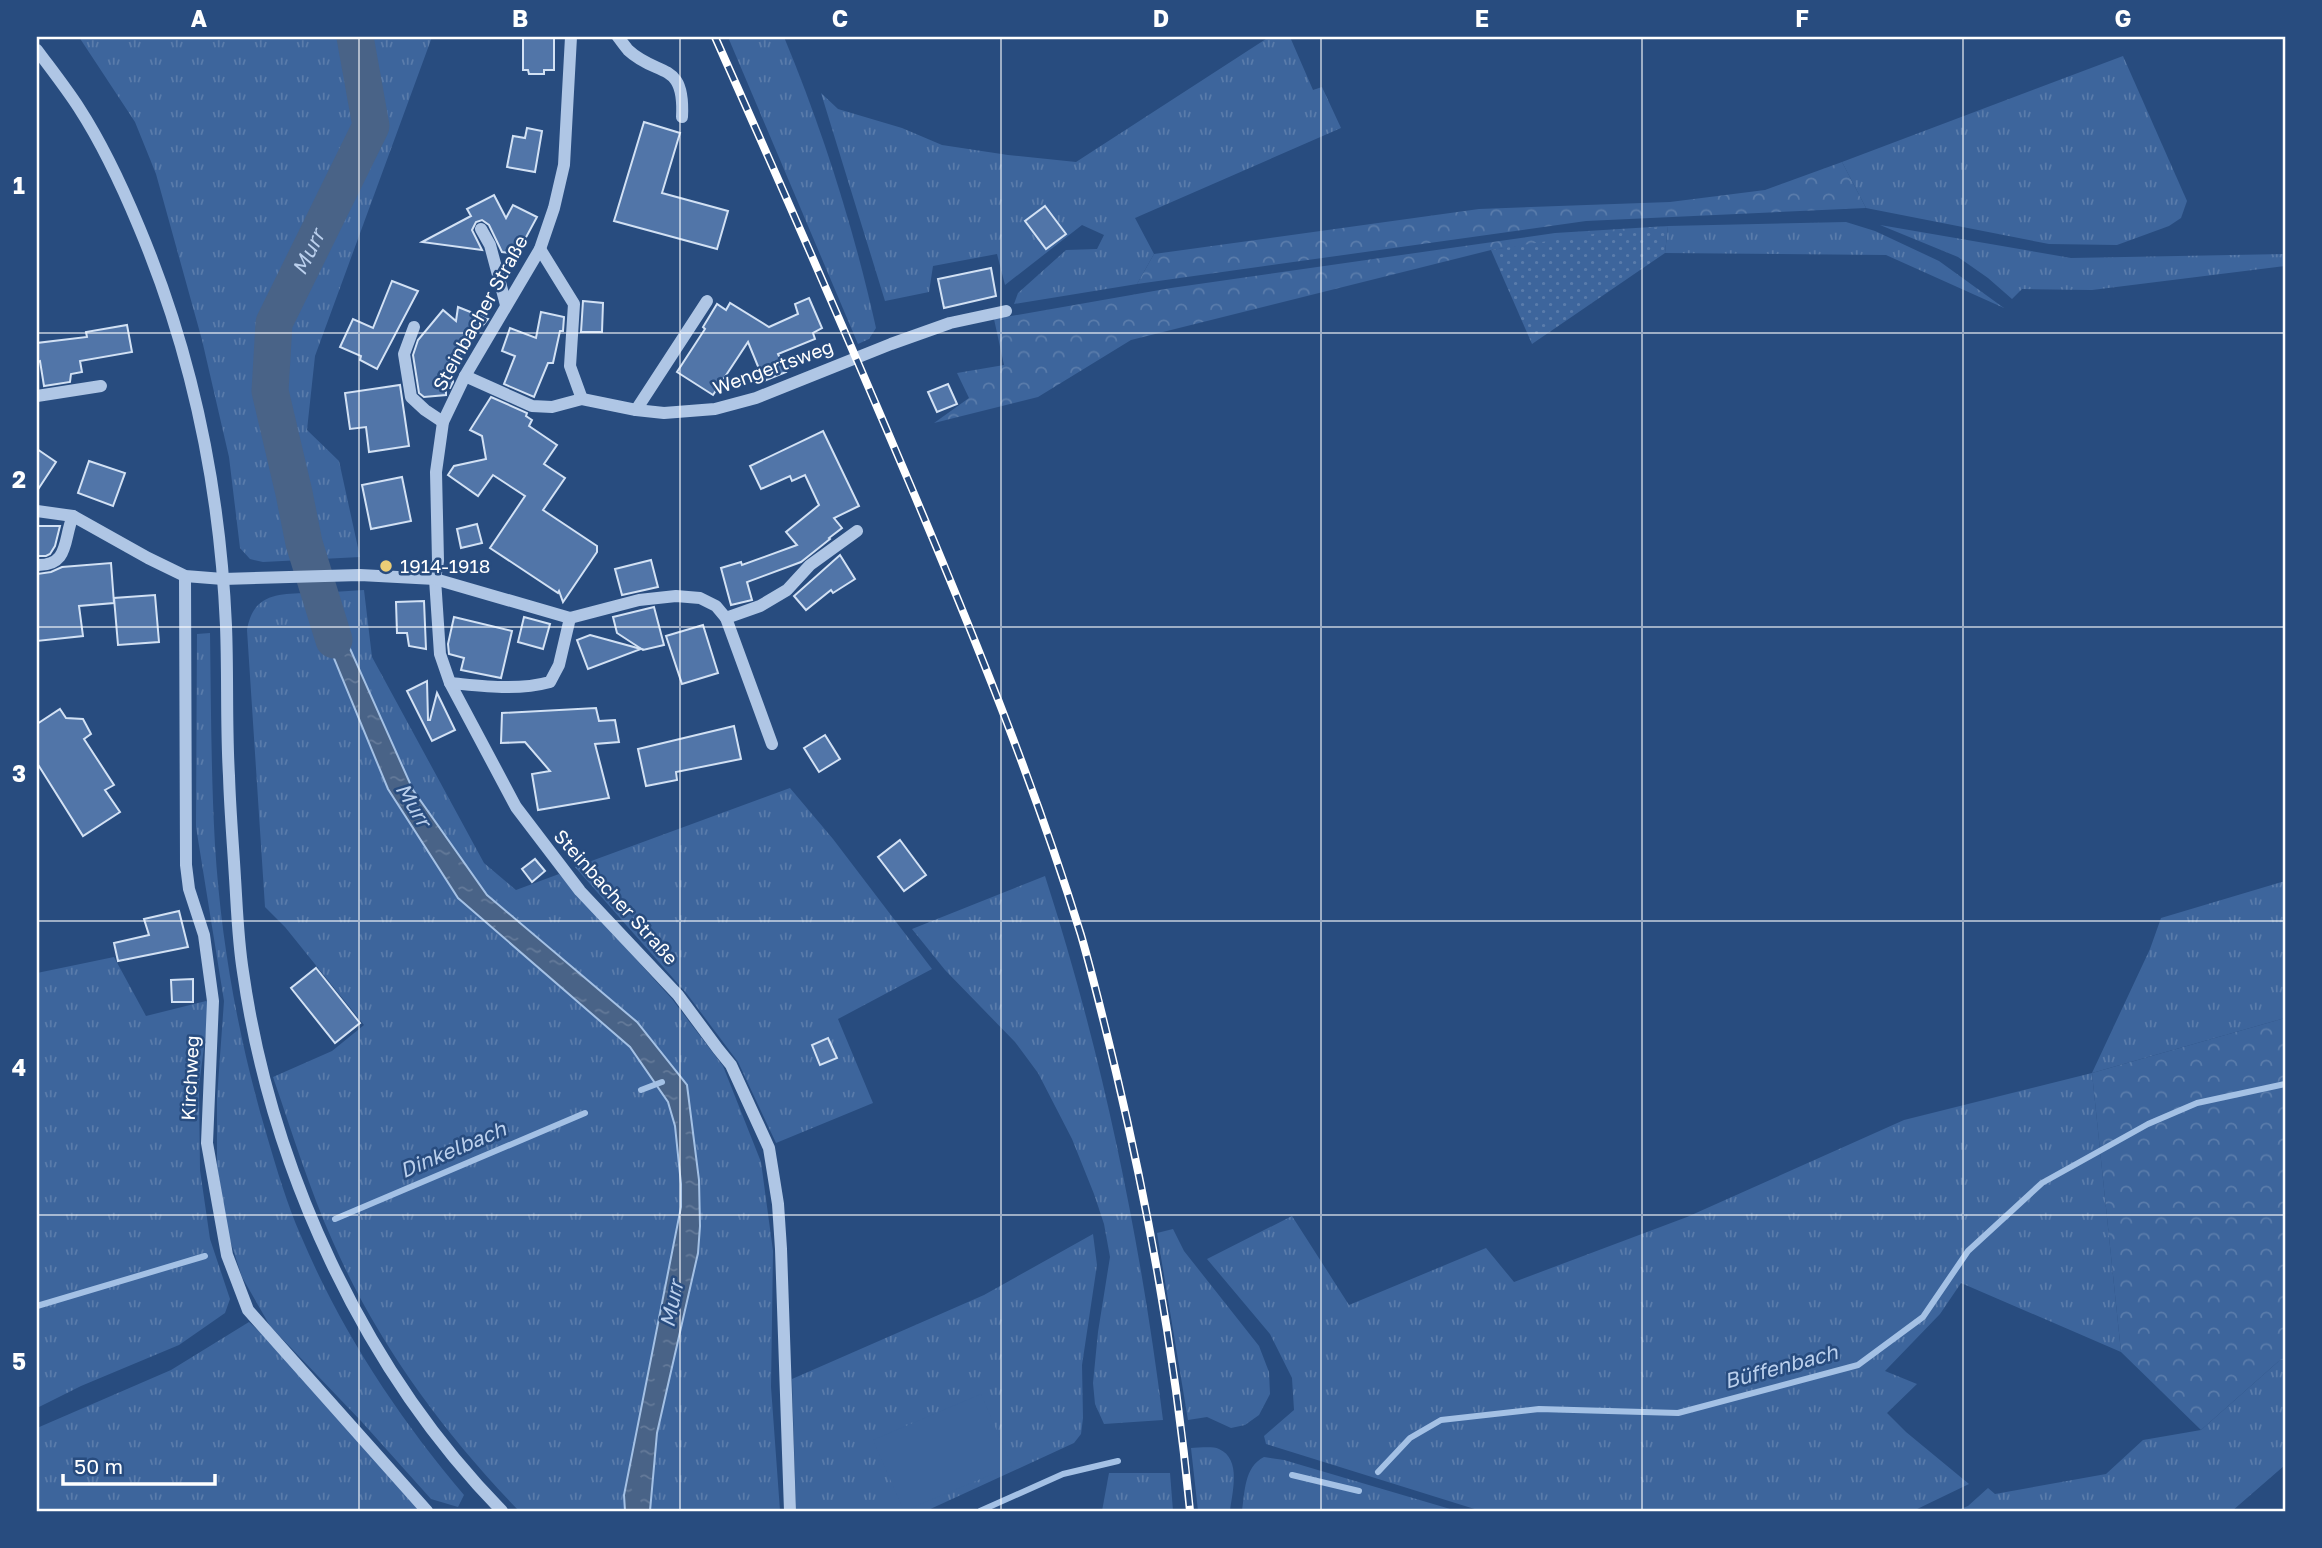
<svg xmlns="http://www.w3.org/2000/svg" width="2322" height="1548" font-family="'Golos Text',sans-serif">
	<defs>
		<pattern id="grass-tufts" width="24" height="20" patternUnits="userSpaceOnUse" patternTransform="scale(1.75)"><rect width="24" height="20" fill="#3d659c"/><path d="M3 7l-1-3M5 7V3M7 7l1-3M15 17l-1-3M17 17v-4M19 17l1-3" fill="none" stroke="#5a7cab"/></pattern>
		<pattern id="forest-crowns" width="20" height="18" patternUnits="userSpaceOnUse" patternTransform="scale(1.75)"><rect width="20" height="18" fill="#3d659c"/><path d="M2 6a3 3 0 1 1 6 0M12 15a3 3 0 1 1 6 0" fill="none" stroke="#5a7cab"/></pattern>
		<pattern id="garden-dots" width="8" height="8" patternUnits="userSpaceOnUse" patternTransform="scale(1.75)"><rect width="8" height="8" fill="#3d659c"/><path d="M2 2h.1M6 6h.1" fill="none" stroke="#5a7cab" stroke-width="1.8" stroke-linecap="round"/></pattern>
		<pattern id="water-ripples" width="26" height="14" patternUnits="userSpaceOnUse" patternTransform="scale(1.75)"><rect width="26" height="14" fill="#496387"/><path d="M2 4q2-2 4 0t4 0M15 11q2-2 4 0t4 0" fill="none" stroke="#647a99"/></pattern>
	</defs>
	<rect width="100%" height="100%" fill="#284c7f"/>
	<g fill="url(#grass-tufts)">
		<path d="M79,37H432L315,356L307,430L339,461L360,557L263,562L250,559L240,548L229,457L202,340L156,174L135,122Z"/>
		<path d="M728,37H784C823,131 854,229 876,328L869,339L858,344Z"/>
		<path d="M1269,37H1290L1313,90L1322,87L1341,128L1135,218L1154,254L1137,284L1014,304L1018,293L1066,250L1097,249L1104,235L1082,225L1005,285L997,254L933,266L929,292L885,301L821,93L838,109L902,128L942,145L1008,155L1076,162Z"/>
		<path d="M2123,56L2187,201L2181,218L2169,226L2117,245L2049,244L1866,208L1842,162Z"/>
		<path d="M1846,222L1875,231L1939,261L2004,308L1886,255L1665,253L1668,226Z"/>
		<path d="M1880,225L2071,258L2285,254V266L2092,290L2022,289L2012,299L1988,278L1958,257Z"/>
		<path d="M364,590L372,657L484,863L516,890L559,874L672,999L723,1066L761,1162L773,1251L771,1387L780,1511H650L657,1433L698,1253L700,1226L699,1180L637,1022L487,895L413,790L343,633L333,592Z"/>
		<path d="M307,593L388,789L458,898L630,1047L668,1103L675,1126L681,1184V1207L624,1495L625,1511H519C443,1432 377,1343 333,1242C309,1188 292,1132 273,1077L332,1051L364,1025L285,927L265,907L247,630C253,594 277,594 307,593Z"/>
		<path d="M210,633C211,703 211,774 215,845C221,943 239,1042 267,1136C277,1170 287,1204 301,1236C341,1331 398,1417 464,1495L458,1507L431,1499L361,1421L270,1326L242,1277L228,1234L217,1165V1098L224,1001L196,827L197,634Z"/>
		<path d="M790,788L833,839L932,969L838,1019L873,1103L776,1143L738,1062L687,994L575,867Z"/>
		<path d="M1045,876C1102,1053 1140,1236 1163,1420L1104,1424L1095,1404L1093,1383L1098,1332L1110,1257L1104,1224L1094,1194L1072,1139L1038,1073L1015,1042L945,970L912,929Z"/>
		<path d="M2285,881V1018L2092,1073L2121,1352L1961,1283L1940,1314L1885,1371L1917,1384L1887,1413L1906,1432L1969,1484L1913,1511H1481L1266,1444L1264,1436L1294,1410L1292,1378L1270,1334L1207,1259L1292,1216L1349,1305L1486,1248L1514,1282L1687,1217L1904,1120L2092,1073L2150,949L2161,918Z"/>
		<path d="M114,957L146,1016L210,1000L199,1086L200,1170L210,1239L230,1299L225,1313L179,1345L81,1386L37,1408V973Z"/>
		<path d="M1173,1229L1184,1251L1259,1346L1269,1372L1270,1394L1259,1415L1245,1425L1231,1428L1207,1417L1188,1420L1157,1233Z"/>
		<path d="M1093,1234L1097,1265L1082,1365L1083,1418L1081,1434L1074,1443L926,1511H796L792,1379L984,1295Z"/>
		<path d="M249,1322L290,1360L420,1511H37V1428L171,1370Z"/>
		<path d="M2280,1360H2285V1465L2232,1511H1955L1968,1506L1988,1488L1995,1494L2106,1474L2143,1440L2201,1430Z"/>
		<path d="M1191,1448C1199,1448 1212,1446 1219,1449C1242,1459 1232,1493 1230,1511H1198Z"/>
		<path d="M1264,1457L1284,1460L1457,1511H1242C1245,1492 1244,1467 1264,1457Z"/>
		<path d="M1109,1473H1170L1173,1511H1102Z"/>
	</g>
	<g fill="url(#forest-crowns)">
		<path d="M1842,162L1866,208L1586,221L1137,284L1154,254L1479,209L1670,202L1765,190Z"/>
		<path d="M1668,226L1491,250L1131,340L1038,397L934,423L969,398L957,373L1004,365L994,319L1171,288L1555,233Z"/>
		<path d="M2285,1018V1360H2280L2201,1430L2121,1352L2092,1073Z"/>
	</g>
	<path fill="url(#garden-dots)" d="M1668,226L1665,253L1532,344L1491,250L1594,234Z"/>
	<path fill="#3d659c" d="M981,1394L1012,1466L904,1511L873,1440Z"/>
	<path fill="url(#water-ripples)" stroke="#a4c1e5" stroke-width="2" d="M333,592L343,633L413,790L487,895L637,1022L687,1085L699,1180L700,1226L698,1253L657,1433L650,1511H625L624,1495L681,1207V1184L675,1126L668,1102L630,1047L458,898L388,789L307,593Z"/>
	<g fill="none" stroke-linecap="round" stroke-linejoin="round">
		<g stroke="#a4c1e5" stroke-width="6">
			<path d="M641,1090L662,1082"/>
			<path d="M335,1219L585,1113"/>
			<path d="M37,1306L205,1256"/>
			<path d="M1378,1472L1410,1438L1441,1420L1539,1409L1678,1413L1858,1365L1923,1317L1968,1251L2042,1183L2148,1124L2197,1103L2285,1084"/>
			<path d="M1292,1475L1359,1491"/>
			<path d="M980,1511L1063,1474L1118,1461"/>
		</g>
		<path stroke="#496387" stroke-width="37" id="s1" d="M334,640L304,543L294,493L270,391L274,323L371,126L355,37"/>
	</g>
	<g fill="#5175a8" stroke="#d2e1f4" stroke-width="2">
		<path d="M523,37H554V70H544V74H529L528,70H523Z"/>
		<path d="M644,122L680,133L662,193L728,211L717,249L614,221Z"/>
		<path d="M527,128L542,131L535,172L507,167L513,136L525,138Z"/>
		<path d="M494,195L506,218L513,205L537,217L517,254L502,252L489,225L482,220L476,222L472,230L482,250L422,242L471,216L467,209Z"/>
		<path d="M1045,206L1066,234L1046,249L1025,221Z"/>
		<path d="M991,268L996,296L944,308L938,279Z"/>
		<path d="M392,281L418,291L377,369L360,360L361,356L340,347L353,319L373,328Z"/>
		<path d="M809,298L822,328L813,333L815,339L778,354L786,372L764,381L748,342L713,395L677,372L705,329L703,327L717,304L726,310L730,303L769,327L798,314L795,304Z"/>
		<path d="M583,301L603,303L602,332H581Z"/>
		<path d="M458,307L488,319L452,364L453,382L450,388H446V395L424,397L419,393L413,355L418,340L443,310L456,321Z"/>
		<path d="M541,312L564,317L563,331H560L553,363H548L534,397L504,384L515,356L502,351L510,328L536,338Z"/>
		<path d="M127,325L132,352L80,361L82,372L71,374L70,382L44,386L40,361L37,362V343L87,337L86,332Z"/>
		<path d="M948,384L957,404L937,412L928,392Z"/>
		<path d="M400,385L409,446L369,452L366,427L350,429L345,393Z"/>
		<path d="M491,397L527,413L526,416L532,420L529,426L557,445L544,464L565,478L543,510L597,546V552L563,602L559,591L558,593L490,548L525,496L493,475L478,496L448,475L454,466L486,459L482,436L470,430Z"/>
		<path d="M823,431L859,506L834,518L842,528L829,538L830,539L801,562L747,582L752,600L731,605L721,568L741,562L742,565L797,545L786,532L819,505L805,475L792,481L790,476L761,489L750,466Z"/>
		<path d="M37,449L56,462L37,491Z"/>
		<path d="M89,461L125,473L113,506L78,493Z"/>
		<path d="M402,477L411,521L371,529L362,485Z"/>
		<path d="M477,524L482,543L461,548L457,529Z"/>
		<path d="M37,526H60L55,546L50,554L46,556H37Z"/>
		<path d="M840,555L855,579L833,593L831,590L806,610L794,596Z"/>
		<path d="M651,560L658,587L622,595L615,569Z"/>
		<path d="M111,563L114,603L79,606L83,636L37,641V574L51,572L62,567Z"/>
		<path d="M155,595L159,642L118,645L114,598Z"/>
		<path d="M424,601L426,649L409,646L407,633H397L396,602Z"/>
		<path d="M654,607L664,645L643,650L617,633L613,617Z"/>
		<path d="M454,617L512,631L501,678L461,670L464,658L449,654L448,644Z"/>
		<path d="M524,617L550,624L543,649L518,642Z"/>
		<path d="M703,625L718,673L682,684L666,636Z"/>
		<path d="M590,635L641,649L588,669L577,640Z"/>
		<path d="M427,681L428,720H430L437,693L455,730L432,741L407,691Z"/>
		<path d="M596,708L599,721L615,720L619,742L595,744L609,798L538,810L532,774L550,771L525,742L501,743L502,713Z"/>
		<path d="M60,709L66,718L83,719L91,734L84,739L114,785L105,790L120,812L83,836L37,763V724Z"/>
		<path d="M734,726L741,759L676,772L677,780L646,786L638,749Z"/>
		<path d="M825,735L840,759L819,772L804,748Z"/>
		<path d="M900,840L926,875L904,891L878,857Z"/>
		<path d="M535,859L545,871L532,882L522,869Z"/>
		<path d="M179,911L188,947L118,961L114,943L149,935L144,919Z"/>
		<path d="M316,968L360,1023L335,1043L291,988Z"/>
		<path d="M193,979V1002H172L171,980Z"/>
		<path d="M828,1038L837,1058L820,1065L812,1045Z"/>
	</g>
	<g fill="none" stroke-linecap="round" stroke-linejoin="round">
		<g stroke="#afc6e5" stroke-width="12">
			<path d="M571,37L564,165L554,208L540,249L465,376L443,422L436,472L438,561L435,579L440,654L450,683L516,807L580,891L678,995L718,1049L731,1065L769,1148L778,1204L781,1249L790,1511"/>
			<path d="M618,37C621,41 625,46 628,50C658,78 685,60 682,117"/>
			<path d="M37,50C51,69 66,88 79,108C103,145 122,186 139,227C192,353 220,489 226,626C228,676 226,726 229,776C230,810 233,844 235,878C237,909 238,941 243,972C271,1168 363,1369 502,1511"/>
			<path d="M481,229L490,245L506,305"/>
			<path d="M540,249L574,304L570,366L582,399"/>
			<path d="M414,327L404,354L411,397L425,410L443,422"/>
			<path d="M465,376L532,406L552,407L582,399L636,410L664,413L715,409L756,398L891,344L950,323L1006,311"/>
			<path d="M37,396L101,386"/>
			<path d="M636,410L707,301"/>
			<path d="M37,511L73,516L148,558L185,576L223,579L360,575L435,579L570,618L639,600L676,596L700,598L716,606L726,618L760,606L787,590L810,565L857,531"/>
			<path d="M37,565C70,566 63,539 73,516"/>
			<path d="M185,576L186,865L189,889L204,935L213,1001L207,1143L227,1255L248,1310L427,1511"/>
			<path d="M726,618L772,744"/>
			<path d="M450,683C483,686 517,691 550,682L559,665L570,618"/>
		</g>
		<g stroke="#fff" stroke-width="8">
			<path id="rail" d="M715,37C782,187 848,338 912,489C974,636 1034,783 1081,935C1094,980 1105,1026 1116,1072C1150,1216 1176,1363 1190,1511"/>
		</g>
		<use href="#rail" stroke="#284c7f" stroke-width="5" stroke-dasharray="16" stroke-linecap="butt"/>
	</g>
	<path fill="none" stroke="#fff" stroke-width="2" stroke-opacity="0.55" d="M359,37V1511M680,37V1511M1001,37V1511M1321,37V1511M1642,37V1511M1963,37V1511M37,333H2285M37,627H2285M37,921H2285M37,1215H2285"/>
	<circle fill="#eccd76" stroke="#284c7f" stroke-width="2.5" cx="386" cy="566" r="7"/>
	<g text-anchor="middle" stroke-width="5" stroke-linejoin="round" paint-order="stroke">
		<g font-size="19" fill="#fff" stroke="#284c7f">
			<text transform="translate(480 313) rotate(-61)" y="7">Steinbacher Straße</text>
			<text transform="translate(773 367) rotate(-20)" y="7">Wengertsweg</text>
			<text transform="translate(616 897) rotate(48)" y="7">Steinbacher Straße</text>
			<text transform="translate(190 1078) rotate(-87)" y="7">Kirchweg</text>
		</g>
		<g font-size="19" fill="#fff" stroke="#284c7f" text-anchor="start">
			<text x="400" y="573">1914-1918</text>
		</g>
		<g font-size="21" font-style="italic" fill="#bbd0ed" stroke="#284c7f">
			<text dy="7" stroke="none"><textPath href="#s1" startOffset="404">Murr</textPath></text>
			<text transform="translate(413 805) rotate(59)" y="7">Murr</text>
			<text transform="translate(453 1150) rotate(-23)" y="7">Dinkelbach</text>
			<text transform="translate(672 1304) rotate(-78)" y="7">Murr</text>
			<text transform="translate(1781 1367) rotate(-15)" y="7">Büffenbach</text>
		</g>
	</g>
	<rect width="2322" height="1548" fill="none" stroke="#284c7f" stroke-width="77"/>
	<path d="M63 1474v10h152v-10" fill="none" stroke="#ffffff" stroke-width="3.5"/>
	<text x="74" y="1474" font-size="21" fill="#ffffff" stroke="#284c7f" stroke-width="5" paint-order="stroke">50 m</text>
	<rect x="38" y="38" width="2246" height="1472" fill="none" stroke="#fff" stroke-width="2.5"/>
	<g font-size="23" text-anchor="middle" font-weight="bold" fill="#fff">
		<text x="199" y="27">A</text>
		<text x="520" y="27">B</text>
		<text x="840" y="27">C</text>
		<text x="1161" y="27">D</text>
		<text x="1482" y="27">E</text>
		<text x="1802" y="27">F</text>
		<text x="2123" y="27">G</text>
		<text x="19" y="194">1</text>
		<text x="19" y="488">2</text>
		<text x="19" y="782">3</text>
		<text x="19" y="1076">4</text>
		<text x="19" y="1370">5</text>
	</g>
</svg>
